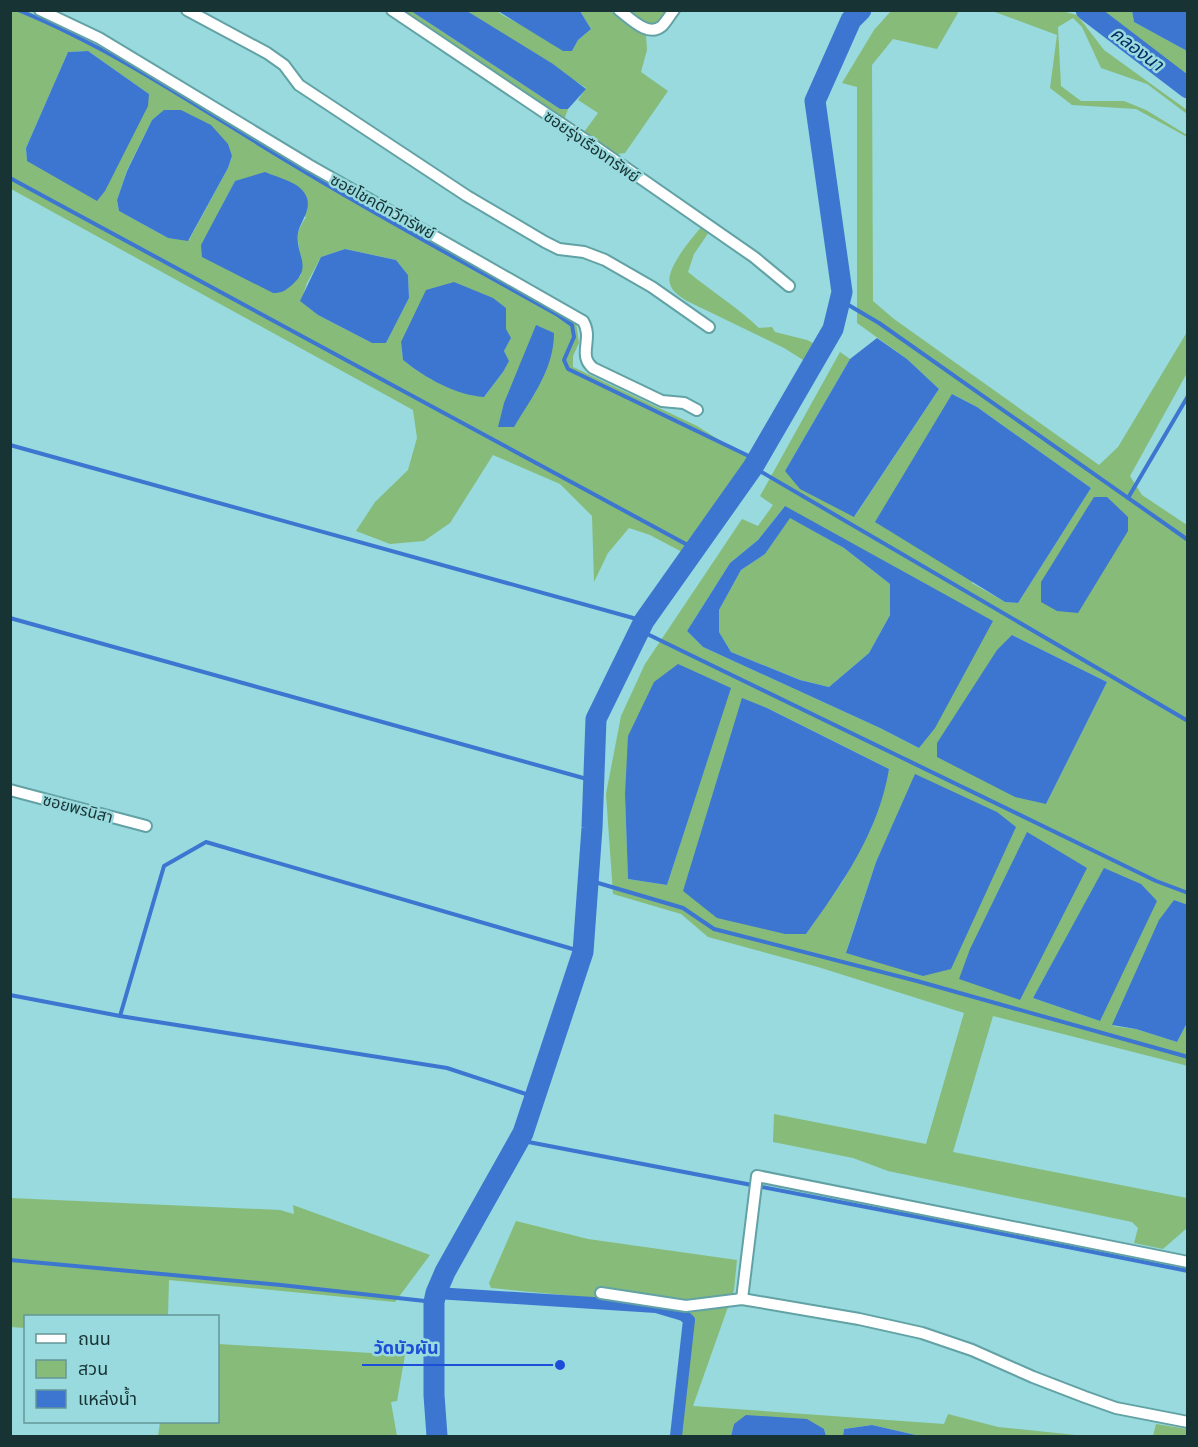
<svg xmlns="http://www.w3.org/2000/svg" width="1198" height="1447" font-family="Mulish,'Noto Sans Thai',sans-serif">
	<rect width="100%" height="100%" fill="#98dadd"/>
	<g fill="#87bb7a" fill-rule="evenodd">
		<path d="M11,11H27L135,64L576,322L579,343L573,356V367L697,426L753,461L689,540L682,552L650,535L629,528L608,553L594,582L592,516L560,484L493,455L450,523L424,541L390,544L356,531L375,502L408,470L417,438L413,410L11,189ZM88,51L149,94L27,161L26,148L68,52ZM165,110L232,156L228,168L189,240L168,238L119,211L117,200L127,170L152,120ZM235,181L306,217C303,222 299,228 298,234C297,250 305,262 300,277L221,208ZM345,249L396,260L408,275L409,298L386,343H372L318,315L301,301L307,283L321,257ZM511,338L504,351L508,361L503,372L485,396C456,395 425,378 403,360L401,342Z"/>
		<path d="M396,11H411L560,109H568L564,120Z"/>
		<path d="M467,11H497L504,16L572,51L578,40L591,29L580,11H610L646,35L647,50L641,72L668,91L625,153L612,155L584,132L598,113L578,100L586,88Z"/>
		<path d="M623,11H667L658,22L648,25Z"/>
		<path d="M891,11H959L937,49L893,39L872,65L873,301L894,319L1099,465L1118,447L1187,332V373L1130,476L1142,495L1187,525V905L1174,900L1113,1026L1136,1029L1177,1042L1187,1023L1188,1066L993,1016L953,1152L1187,1198V1228L1163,1249L1134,1243L1138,1228L1132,1222L888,1171L853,1158L773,1142L774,1114L926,1144L964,1013L818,967L708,937L681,914L613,894L606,794L621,716L645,664L742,519L758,526L773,505L760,496L840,352L850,359L785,471L855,516L939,389L907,359L857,323V87L842,83L874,30ZM952,394L977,407L1091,488L1018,603L1005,602L972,583ZM784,507L992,621L919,748L880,728L703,647L687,631L730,563L758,540ZM1012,635L1107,682L1046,804ZM730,688L667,885L628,879L625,795ZM742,699L767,708L889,769L871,828L843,881L806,934ZM916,775L846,952L876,862ZM1067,937L1100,1021L1033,998Z"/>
		<path d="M992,11H1062L1077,15L1104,50L1187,110V114L1147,84L1101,68L1082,27L1073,18L1058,27L1061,86L1081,101H1124L1146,110L1187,135V137L1136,109L1072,105L1050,88L1057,35Z"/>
		<path d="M1099,11H1132L1134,22L1187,51V79Z"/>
		<path d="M702,226L709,232L694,254L688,272C711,291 737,307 759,328L772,327L775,332L807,340L819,346L808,363L784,348L687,301C681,297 672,292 670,284C665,269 692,238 702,226Z"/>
		<path d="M790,517L844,548L890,584V615L869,653L829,687L800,680L731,652L719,632V610L741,570L765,554Z"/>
		<path d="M11,1198L280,1210L294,1214L293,1205L430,1255L395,1302L169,1280L168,1316H26L25,1328L11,1327Z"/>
		<path d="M516,1221L588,1239L737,1260L734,1290L693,1406L944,1424L948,1414L998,1427L1085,1436H920L872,1425L844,1429L843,1436H826L824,1429L734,1424L731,1436H681L694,1318L683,1321L676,1311L615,1300L491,1288L489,1283Z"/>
		<path d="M218,1344L405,1355L397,1401L391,1402L397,1436H158L160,1422H218Z"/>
		<path d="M1156,1424L1187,1429V1436H1153Z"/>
	</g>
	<g fill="#3d76d1" fill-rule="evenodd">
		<path d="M411,11H467L553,64L586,89L568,109H560Z"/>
		<path d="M498,11H580L591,29L578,40L572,51H563Z"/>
		<path d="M1132,11H1187V51L1134,22Z"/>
		<path d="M88,51L149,94L148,106L105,191L97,201L27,161L26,148L68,52Z"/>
		<path d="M164,110H181L211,125L228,144L232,156L228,168L188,241L168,238L119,211L117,200L127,171L152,120Z"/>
		<path d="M265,172C278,178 302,182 307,198C311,211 300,222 298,233C295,255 313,266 293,284C285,291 282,293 273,293L202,257L201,245L235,181Z"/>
		<path d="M345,249L396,260L408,275L409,298L386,343H372L318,315L300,301L321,257Z"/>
		<path d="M454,282L493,298L506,308V329L511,338L504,351L509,361L503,372L484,397C456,395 425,378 403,360L401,342L426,290Z"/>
		<path d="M536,325L554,333C554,369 532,397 514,427H498L504,403Z"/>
		<path d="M877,338L907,359L939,389L854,517L800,489L785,471L850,359Z"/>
		<path d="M952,394L977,407L1091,488L1018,603L1005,602L875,522Z"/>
		<path d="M1094,497H1107L1128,517V531L1078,613L1057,611L1041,602V582Z"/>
		<path d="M785,506L993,621L935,728L919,748L880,728L703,647L687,631L730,563L758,540ZM790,518L844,548L890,584V615L869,653L829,687L800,680L731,652L719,632V610L741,570L765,554Z"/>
		<path d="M1012,635L1107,682L1046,804L1015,797L937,757V743L997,650Z"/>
		<path d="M678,664L731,688L667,885L628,879L625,795L628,736L654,682Z"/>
		<path d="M742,698L767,708L889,769C879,831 842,884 806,934H785L717,918L683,891Z"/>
		<path d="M915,774L997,812L1016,827L951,969L923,976L846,953L876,862Z"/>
		<path d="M1027,832L1087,868L1020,1000L959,979L970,949Z"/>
		<path d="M1104,868L1141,884L1157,901L1100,1021L1033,998Z"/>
		<path d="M1174,900L1188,905L1187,1023L1177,1042L1136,1029L1112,1025L1159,920Z"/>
		<path d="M746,1415L807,1419L824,1429L826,1436H731L734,1424Z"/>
		<path d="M872,1425L920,1436H843L844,1429Z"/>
	</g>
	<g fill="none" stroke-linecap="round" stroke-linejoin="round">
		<g stroke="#3d76d1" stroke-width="4">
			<path d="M18,10C116,50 202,110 292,164C379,217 469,265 558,315L572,325L574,337L564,360L568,369L757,460"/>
			<path d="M10,178L695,549"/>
			<path d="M840,300L879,323L1188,540"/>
			<path d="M10,445L644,621"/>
			<path d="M753,467L1188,721"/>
			<path d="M1128,498L1188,396"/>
			<path d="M10,618L594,781"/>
			<path d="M639,630L1156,881L1188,893"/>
			<path d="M588,880L683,908L714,929L917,981L1188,1057"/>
			<path d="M10,995L120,1016L447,1068L535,1097"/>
			<path d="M120,1016L164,866L206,842L583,952"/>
			<path d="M518,1140L918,1217L1188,1271"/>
			<path d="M10,1260L281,1285L434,1302"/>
		</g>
		<path stroke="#3d76d1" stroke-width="12" d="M436,1293L656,1307L683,1315L689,1320L676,1436"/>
		<g stroke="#3d76d1" stroke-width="21">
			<path d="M1086,10L1188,88"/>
			<path d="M437,1436L434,1395V1302L436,1293L445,1272L523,1133L583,952L592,828L596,719L644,621L753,467L833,329L842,292L815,101L851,20L861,10"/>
		</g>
		<g stroke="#62a2a5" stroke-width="14">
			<g id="street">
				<path d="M40,10L99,38L309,165L583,321C594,339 577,355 593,368L662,401L684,403L697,410"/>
				<path d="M187,10L267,53L284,65L299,85L467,196L545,242L559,249L584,252L605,260L652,287L709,327"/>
				<path d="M392,10L587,141L754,257L789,286"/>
				<path d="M619,10C630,18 648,38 662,26C666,22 670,15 674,10"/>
				<path d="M10,790L146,826"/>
				<path d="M601,1293L686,1306L742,1299L859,1319L922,1333L972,1350L1033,1377L1085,1397L1116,1408L1188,1422"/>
				<path d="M742,1299L757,1176L1188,1262"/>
			</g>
		</g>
		<use href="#street" stroke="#fff" stroke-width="10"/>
	</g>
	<g text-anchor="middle" stroke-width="5" stroke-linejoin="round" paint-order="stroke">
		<g font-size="16" fill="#183334" stroke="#98dadd">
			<text transform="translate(592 146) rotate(35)" y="6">ซอยรุ่งเรืองทรัพย์</text>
			<text transform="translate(383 206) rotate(29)" y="6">ซอยโชคดีทวีทรัพย์</text>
			<text transform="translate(78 808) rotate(15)" y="6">ซอยพรนิสา</text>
		</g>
		<g font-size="18" font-style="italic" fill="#052b64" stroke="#98dadd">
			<text transform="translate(1137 49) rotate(37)" y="6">คลองนา</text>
		</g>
	</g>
	<path fill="none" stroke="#1d4ed8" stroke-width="2" d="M560 1365L451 1365H362"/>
	<circle fill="#1d4ed8" stroke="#98dadd" stroke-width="2" cx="560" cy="1365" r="6"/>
	<g font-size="18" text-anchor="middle" font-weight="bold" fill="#1d4ed8" stroke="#98dadd" stroke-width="5" stroke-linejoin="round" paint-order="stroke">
		<text x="406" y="1354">วัดบัวผัน</text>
	</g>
	<rect width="1198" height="1447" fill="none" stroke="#183334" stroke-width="24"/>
	<rect x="24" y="1315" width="195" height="108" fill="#98dadd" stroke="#659799" stroke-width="1.5"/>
	<rect x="36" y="1334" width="30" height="9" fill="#ffffff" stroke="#659799" stroke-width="1.5"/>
	<text x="78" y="1345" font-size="18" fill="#183334">ถนน</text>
	<rect x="36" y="1360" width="30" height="18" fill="#87bb7a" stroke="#659799" stroke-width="1.5"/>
	<text x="78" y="1375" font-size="18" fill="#183334">สวน</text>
	<rect x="36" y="1390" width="30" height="18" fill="#3d76d1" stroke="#659799" stroke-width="1.5"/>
	<text x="78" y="1405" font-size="18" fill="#183334">แหล่งน้ำ</text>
</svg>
